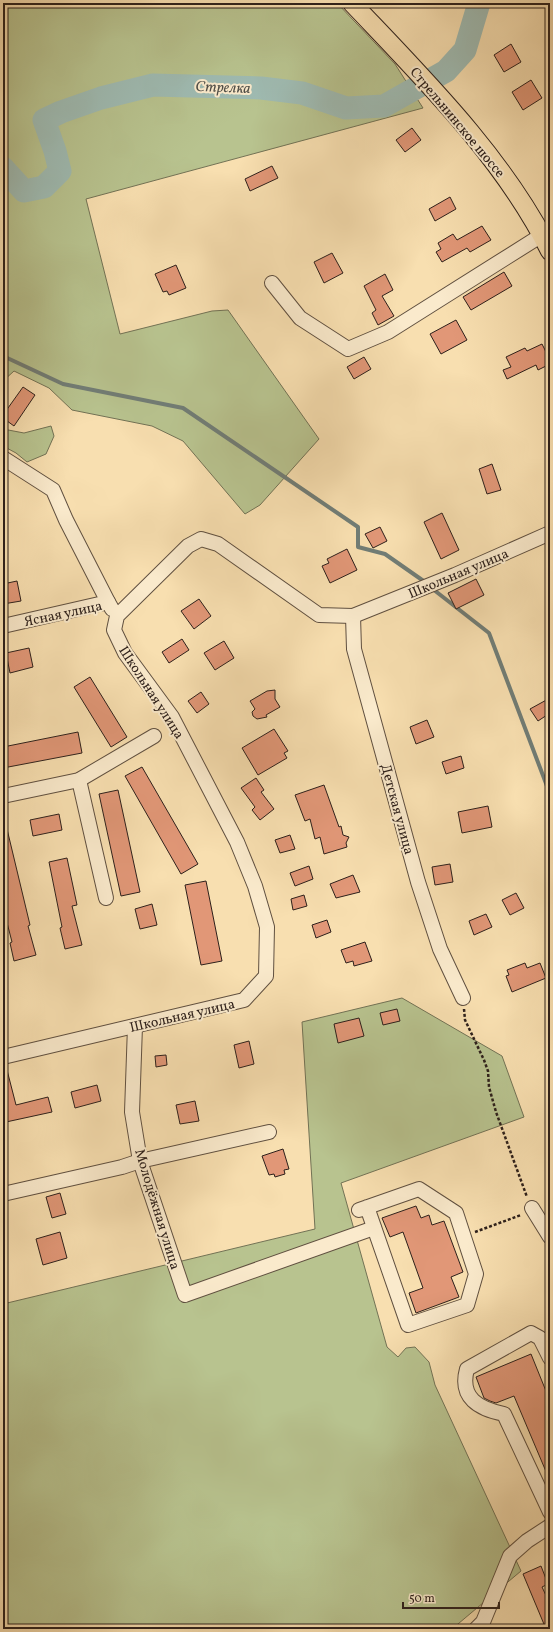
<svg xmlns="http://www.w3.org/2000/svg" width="553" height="1632" font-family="Vollkorn,serif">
	<rect width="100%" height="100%" fill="#f8dfb0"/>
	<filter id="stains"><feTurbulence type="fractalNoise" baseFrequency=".005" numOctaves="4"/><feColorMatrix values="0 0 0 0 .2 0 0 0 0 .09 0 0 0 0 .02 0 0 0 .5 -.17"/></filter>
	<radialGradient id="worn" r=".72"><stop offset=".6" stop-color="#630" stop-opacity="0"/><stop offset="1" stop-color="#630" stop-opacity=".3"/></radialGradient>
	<g fill="#b8c38f" stroke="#727255">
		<path d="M3,3H337L395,64L423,108L86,199L120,334L212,311L228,310L319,439L260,505L245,514L183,441L152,426L72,410L49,388L14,371L3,381Z"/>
		<path d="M51,426L54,436L46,454L27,462L16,453L3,446V429L24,433Z"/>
		<path d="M402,998L502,1056L524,1117L341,1183L387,1347L398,1357L406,1348L415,1347L429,1362L435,1385L521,1571L452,1629H3V1304L315,1229L302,1022Z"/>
	</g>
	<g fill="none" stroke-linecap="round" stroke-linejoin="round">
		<g stroke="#717d76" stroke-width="4">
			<path d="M3,356L63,384L183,408L358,527V547L385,554L425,582"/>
			<path d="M434,590L489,633L550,794"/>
		</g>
		<path stroke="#9fbbb2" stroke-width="23" d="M3,168L24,191L44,187L60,171L55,151L44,120L61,112L101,98L153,85L261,88L302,93L346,108L384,106L446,71L465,50L479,3"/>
	</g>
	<g fill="#e19777" stroke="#2d201b">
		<path d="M511,44L521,62L504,72L494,55Z"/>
		<path d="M531,80L542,98L523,110L512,92Z"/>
		<path d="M412,128L421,140L405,152L396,140Z"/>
		<path d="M272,166L278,178L250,191L245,179Z"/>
		<path d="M450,197L456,209L435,221L429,209Z"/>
		<path d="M482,226L491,240L470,252L467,248L442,262L436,252L441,249L438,243L453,234L457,240Z"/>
		<path d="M332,253L343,273L324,283L314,262Z"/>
		<path d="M176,265L186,288L169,295L167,291L163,292L155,274Z"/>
		<path d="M504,272L512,286L471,310L463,297Z"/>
		<path d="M385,274L393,290L382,296L394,316L378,325L372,313L376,310L364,286Z"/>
		<path d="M456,320L467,340L441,354L430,334Z"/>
		<path d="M542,344L550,360V364L538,370L536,365L507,379L503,370L511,367L506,357L525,348L527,351Z"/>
		<path d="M364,357L371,369L354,379L347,367Z"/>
		<path d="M23,387L35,395L14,426L3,418V415Z"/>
		<path d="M492,464L501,490L487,494L479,469Z"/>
		<path d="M442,513L459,550L441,559L424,522Z"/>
		<path d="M380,527L387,541L373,548L365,534Z"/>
		<path d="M347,549L357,570L330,583L322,566L329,563L327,559Z"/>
		<path d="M476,579L484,595L456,609L448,593Z"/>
		<path d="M17,581L21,601L3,604V584Z"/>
		<path d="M199,599L211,616L194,629L181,611Z"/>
		<path d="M182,639L189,650L169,663L162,652Z"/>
		<path d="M224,641L234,658L215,670L204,653Z"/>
		<path d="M29,648L33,667L10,673L6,653Z"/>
		<path d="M90,677L127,737L111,747L74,687Z"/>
		<path d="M275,690V699L280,707L266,715L267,717L257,719L253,716L252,712L255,709L250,701L267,691Z"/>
		<path d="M201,692L209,704L197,713L188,701Z"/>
		<path d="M550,698V713L538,721L530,709Z"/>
		<path d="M427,720L434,737L416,744L410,727Z"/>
		<path d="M274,729L288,751L284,753L287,758L258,775L242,748Z"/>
		<path d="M78,732L82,753L3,768V747Z"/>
		<path d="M461,756L464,768L446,774L442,762Z"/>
		<path d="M142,767L198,864L181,874L125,776Z"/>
		<path d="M256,778L264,790L261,792L274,809L260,820L252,810L255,807L241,788Z"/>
		<path d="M324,785L339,827L341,826L343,835L349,837L346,843L347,847L324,854L320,837L315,839L310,819L305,821L295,795Z"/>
		<path d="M118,790L140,892L121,896L99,794Z"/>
		<path d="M488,806L492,827L462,833L458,812Z"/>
		<path d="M59,814L62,830L33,836L30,820Z"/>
		<path d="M3,829H7L30,925L28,926L36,955L14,961L10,943L12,942L3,907Z"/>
		<path d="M290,835L295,849L280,853L275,840Z"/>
		<path d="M67,858L77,905L72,906L82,945L65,949L60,928L62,927L49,862Z"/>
		<path d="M450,864L453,882L435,885L432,867Z"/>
		<path d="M309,866L313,879L295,886L290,873Z"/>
		<path d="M353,875L360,892L336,898L330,884Z"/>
		<path d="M206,881L222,961L201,965L185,885Z"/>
		<path d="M516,893L524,908L510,915L502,900Z"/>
		<path d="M304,895L307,906L293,910L291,899Z"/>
		<path d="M152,904L157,925L140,929L135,909Z"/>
		<path d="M486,914L492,927L474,935L469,921Z"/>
		<path d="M327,920L331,932L316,938L312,925Z"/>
		<path d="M365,942L372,961L354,966L353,961L346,963L341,950Z"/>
		<path d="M525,963L527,968L540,963L546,978L512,992L506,976L509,975L507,970Z"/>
		<path d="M397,1009L400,1021L383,1025L380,1013Z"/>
		<path d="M359,1018L364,1036L338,1043L334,1024Z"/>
		<path d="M249,1041L254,1064L239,1068L234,1045Z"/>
		<path d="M166,1055L167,1065L156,1067L155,1056Z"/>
		<path d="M3,1070H7L16,1105L48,1097L52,1112L6,1122L3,1110Z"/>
		<path d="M97,1085L101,1101L75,1108L71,1092Z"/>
		<path d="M195,1101L199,1121L180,1124L176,1105Z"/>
		<path d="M283,1149L289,1169L284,1170L285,1174L275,1177L274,1174L269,1175L262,1156Z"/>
		<path d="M60,1193L66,1214L52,1218L46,1197Z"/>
		<path d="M416,1206L421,1218L429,1215L432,1225L444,1221L463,1272L451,1277L459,1297L416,1313L409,1293L423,1288L403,1232L390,1237L382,1218Z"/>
		<path d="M60,1232L67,1258L43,1265L36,1239Z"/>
		<path d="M531,1354L550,1401V1481L514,1396L496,1403L490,1401L484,1398L476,1377Z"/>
		<path d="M541,1566L548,1584L542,1587L550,1604V1629H546L523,1574Z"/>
	</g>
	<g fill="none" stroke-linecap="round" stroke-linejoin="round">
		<g stroke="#605040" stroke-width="16">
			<g id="minor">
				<path d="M272,283L300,318L348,349L388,332L542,235"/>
				<path d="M3,458L53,490L66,520L108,602"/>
				<path d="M353,616L354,649L418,882L440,949L463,998"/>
				<path d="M3,626L108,602L112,609"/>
				<path d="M79,780L106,898"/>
				<path d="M3,796L79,780L154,736"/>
				<path d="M135,1026L132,1112L140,1161L185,1295L374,1228"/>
				<path d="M3,1057L244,1000L266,976L267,927L255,886L237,842L172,717L125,653L114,630L117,616L188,546L201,539L218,544L319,615L353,616L455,575L550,533"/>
				<path d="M3,1194L122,1167L140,1161L269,1132"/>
				<path d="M532,1208L550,1237"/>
				<path d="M359,1210L419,1189L456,1213L476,1274L467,1305L408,1325L367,1207"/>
				<path d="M550,1358L540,1338L531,1333L467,1369C459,1398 479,1409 504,1414L550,1512"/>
				<path d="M476,1629L483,1622L510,1556L527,1541L550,1526"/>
			</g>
		</g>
		<g stroke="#2d201b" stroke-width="20">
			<path id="major" d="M352,3C423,78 504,158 550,251"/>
		</g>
		<g stroke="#2d201b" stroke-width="2.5" stroke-dasharray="3 2" stroke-linecap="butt">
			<path d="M464,1009L465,1020L484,1060L488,1071L489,1087L496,1112L527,1197"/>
			<path d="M475,1232L521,1215"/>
		</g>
		<use href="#minor" stroke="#faeacc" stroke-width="14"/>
		<use href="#major" stroke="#f8dfb0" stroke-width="18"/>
	</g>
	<g text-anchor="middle" stroke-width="4" stroke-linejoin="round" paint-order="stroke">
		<g font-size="14" fill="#2d201b" stroke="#faeacc">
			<text transform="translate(458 122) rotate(50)" y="5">Стрельнинское шоссе</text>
			<text transform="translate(458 573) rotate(-23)" y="5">Школьная улица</text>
			<text transform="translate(63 613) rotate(-12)" y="5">Ясная улица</text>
			<text transform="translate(152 692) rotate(57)" y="5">Школьная улица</text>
			<text transform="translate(398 809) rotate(75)" y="5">Детская улица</text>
			<text transform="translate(182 1015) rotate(-13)" y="5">Школьная улица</text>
			<text transform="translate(158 1209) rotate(73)" y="5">Молодёжная улица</text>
		</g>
		<g font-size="15" font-style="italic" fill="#4f4e48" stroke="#faeacc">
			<text transform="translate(223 87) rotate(2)" y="5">Стрелка</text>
		</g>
	</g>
	<rect width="553" height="1632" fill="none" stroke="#f8dfb0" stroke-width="16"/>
	<rect x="4" y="4" width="545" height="1624" fill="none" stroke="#2d201b" stroke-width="2"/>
	<rect x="8" y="8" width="537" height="1616" fill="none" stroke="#2d201b"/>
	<path d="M403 1602v6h96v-6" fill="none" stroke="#2d201b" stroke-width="2"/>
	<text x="409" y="1602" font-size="12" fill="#2d201b" stroke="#faeacc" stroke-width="3" paint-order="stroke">50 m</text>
	<rect width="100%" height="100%" filter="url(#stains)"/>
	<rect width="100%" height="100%" fill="url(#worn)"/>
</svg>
